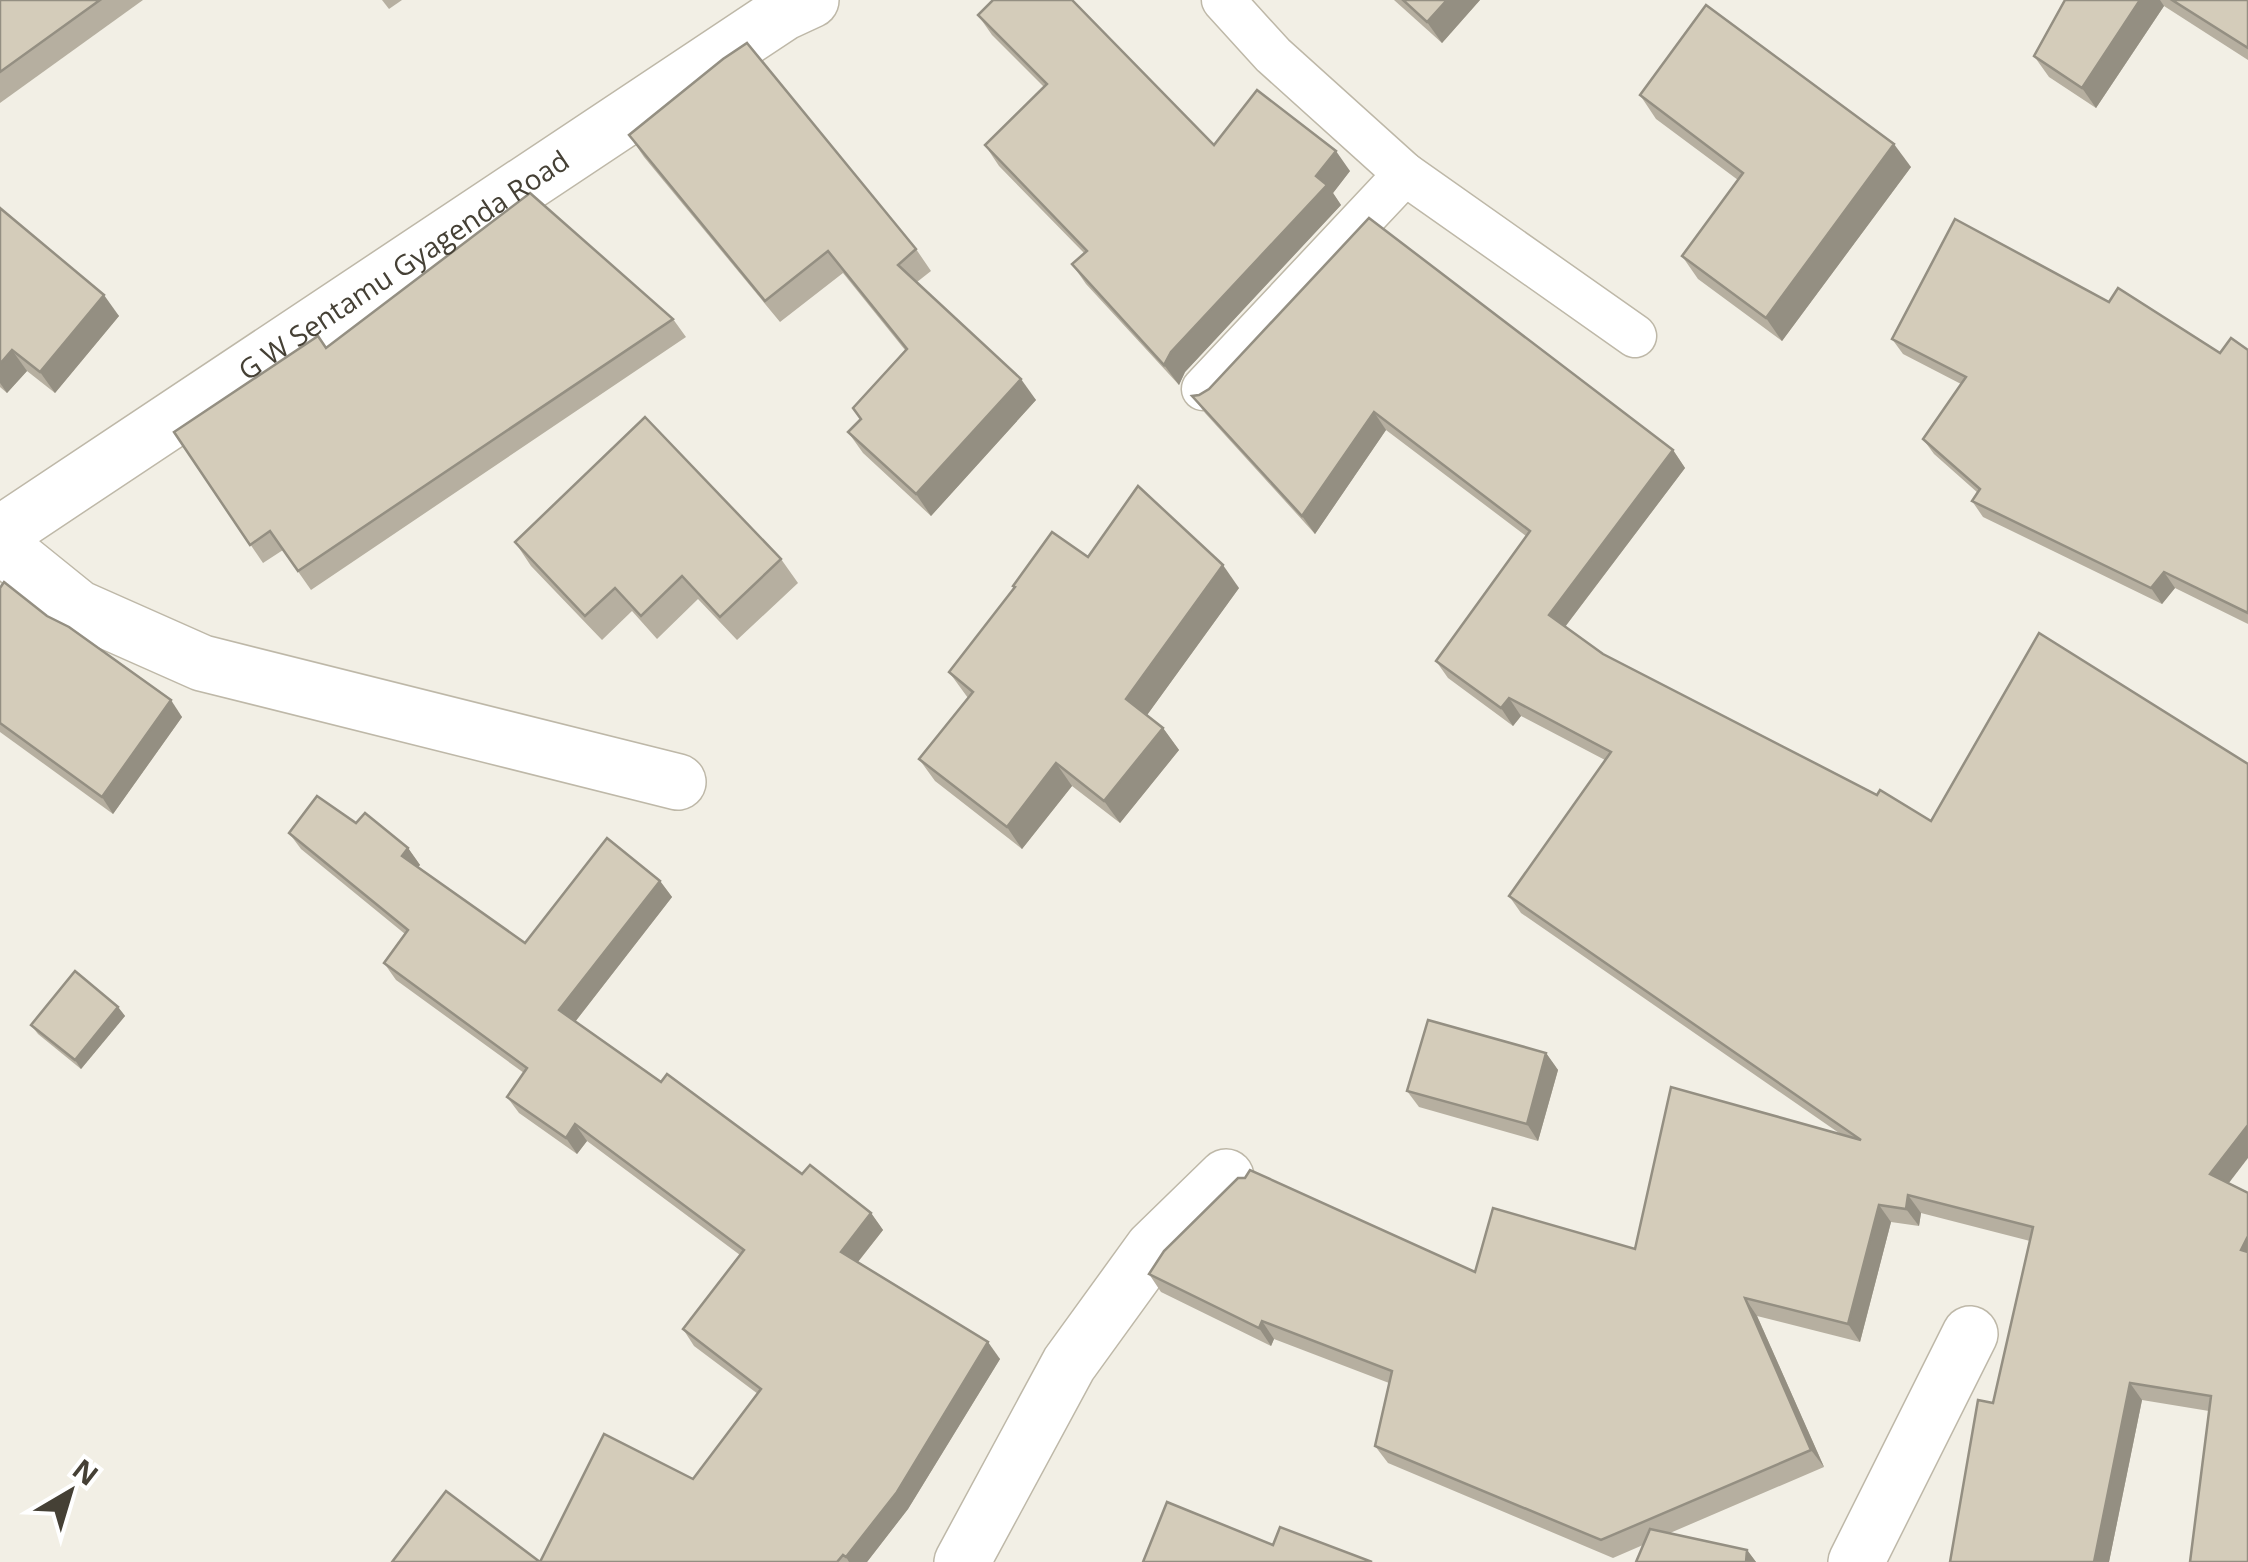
<svg xmlns="http://www.w3.org/2000/svg" width="2248" height="1562" font-family="'Open Sans',sans-serif">
	<rect width="100%" height="100%" fill="#f2efe5"/>
	<g fill="none" stroke-linecap="round" stroke-linejoin="round">
		<g stroke="#beb8a8" stroke-width="45">
			<g id="service">
				<path d="M1223,0L1273,55L1405,174L1635,336"/>
				<path d="M1203,389L1405,174"/>
			</g>
		</g>
		<g stroke="#beb8a8" stroke-width="58">
			<g id="minor">
				<path id="s1" d="M0,534L783,13L811,0"/>
				<path d="M0,545L78,608L202,663L678,782"/>
				<path d="M962,1562L1069,1364L1153,1248L1226,1177"/>
				<path d="M1856,1562L1970,1334"/>
			</g>
		</g>
		<use href="#service" stroke="#fff" stroke-width="42"/>
		<use href="#minor" stroke="#fff" stroke-width="55"/>
	</g>
	<g fill="#b6afa0">
		<path d="M0,0H143L0,103Z"/>
		<path d="M382,0H402L389,9Z"/>
		<path d="M1394,0H1480L1442,43Z"/>
		<path d="M2065,0H2248V60L2164,6L2096,108L2049,77L2034,56Z"/>
		<path d="M978,15L1214,145L1350,171L1333,193L1341,205L1185,372L1179,385L1086,284L1072,264L1084,253L999,166L985,145L1044,87L992,35Z"/>
		<path d="M1640,95L1911,167L1782,341L1698,279L1682,256L1738,180L1656,119Z"/>
		<path d="M629,135L916,249L931,271L917,282L1036,400L931,516L863,453L848,432L860,419L853,408L905,350L843,273L780,322L644,157Z"/>
		<path d="M0,208L119,316L55,393L27,371L7,393L0,387Z"/>
		<path d="M2109,302L2220,353L2248,350V624L2175,588L2162,604L1983,517L1972,501L1978,493L1934,454L1923,439L1961,384L1903,354L1892,339Z"/>
		<path d="M673,319L686,337L311,590L283,550L263,563L174,432L326,348Z"/>
		<path d="M1209,389L1673,450L1685,468L1565,627L2228,1183L2209,1411L2142,1400L2109,1562H1950L1993,1403L2030,1241L1921,1213L1919,1226L1891,1222L1860,1342L1757,1316L1824,1467L1670,1533L1747,1550L1756,1562H1636L1643,1545L1613,1558L1388,1463L1375,1446L1389,1383L1274,1339L1271,1346L1161,1292L1149,1274L1475,1272L1635,1249L1839,1133L1521,913L1509,896L1605,760L1521,716L1513,726L1448,678L1436,661L1526,536L1386,430L1315,534L1205,413L1192,396L1199,395Z"/>
		<path d="M515,542L781,559L798,583L737,640L698,599L657,639L632,611L602,640L531,566Z"/>
		<path d="M1088,557L1239,588L1147,715L1163,728L1179,750L1120,823L1072,786L1022,849L935,781L919,759L968,698L949,672Z"/>
		<path d="M0,588L47,616L182,717L113,814L0,732Z"/>
		<path d="M356,823L408,848L420,865L418,867L525,943L660,881L672,897L575,1022L661,1082L802,1174L871,1213L883,1230L858,1262L1000,1359L908,1509L867,1562H540L693,1479L758,1394L694,1346L683,1329L740,1255L587,1141L577,1154L519,1113L507,1097L524,1073L396,980L384,963L405,934L301,849L289,833Z"/>
		<path d="M118,1007L125,1016L81,1069L38,1034L31,1025Z"/>
		<path d="M1546,1053L1558,1070L1538,1141L1419,1107L1407,1091Z"/>
	</g>
	<g fill="#948f82">
		<path d="M1447,0H1480L1442,43L1427,22Z"/>
		<path d="M2140,0H2160L2164,6L2096,108L2082,88Z"/>
		<path d="M1894,144L1911,167L1782,341L1766,318Z"/>
		<path d="M1336,151L1350,171L1333,193L1341,205L1185,372L1179,385L1164,365L1171,352Z"/>
		<path d="M104,295L119,316L55,393L40,372Z"/>
		<path d="M12,350L27,371L7,393L0,383V364Z"/>
		<path d="M1021,379L1036,400L931,516L916,494Z"/>
		<path d="M1374,412L1386,430L1315,534L1302,516Z"/>
		<path d="M1673,450L1685,468L1561,632L1549,615Z"/>
		<path d="M1223,565L1239,588L1142,722L1126,699Z"/>
		<path d="M2164,572L2175,588L2162,604L2151,588Z"/>
		<path d="M1509,698L1521,716L1513,726L1501,708Z"/>
		<path d="M171,700L182,717L113,814L102,797Z"/>
		<path d="M1163,728L1179,750L1120,823L1104,801Z"/>
		<path d="M1056,763L1072,786L1022,849L1007,827Z"/>
		<path d="M408,848L420,865L413,872L402,856Z"/>
		<path d="M660,881L672,897L571,1027L559,1010Z"/>
		<path d="M118,1007L125,1016L81,1069L75,1060Z"/>
		<path d="M1546,1053L1558,1070L1538,1141L1527,1124Z"/>
		<path d="M575,1124L587,1141L577,1154L566,1138Z"/>
		<path d="M2248,1125V1158L2222,1192L2210,1174Z"/>
		<path d="M1908,1195L1921,1213L1919,1226L1906,1209Z"/>
		<path d="M1879,1205L1891,1222L1860,1342L1848,1324Z"/>
		<path d="M871,1213L883,1230L853,1268L841,1252Z"/>
		<path d="M2248,1236V1260L2241,1250Z"/>
		<path d="M1745,1298L1757,1316L1824,1467L1811,1450Z"/>
		<path d="M1262,1321L1274,1339L1271,1346L1259,1328Z"/>
		<path d="M988,1342L1000,1359L908,1509L867,1562H849L846,1557Z"/>
		<path d="M2130,1383L2142,1400L2109,1562H2094Z"/>
		<path d="M1747,1550L1756,1562H1746Z"/>
	</g>
	<g fill="#d4ccba" stroke="#948f82" stroke-width="2.5">
		<path d="M0,0H100L0,72Z"/>
		<path d="M993,0H1072L1214,145L1257,90L1336,151L1316,176L1327,185L1171,352L1164,365L1072,264L1087,251L985,145L1047,84L978,15Z"/>
		<path d="M1403,0H1447L1427,22Z"/>
		<path d="M2065,0H2140L2082,88L2034,56Z"/>
		<path d="M2172,0H2248V48Z"/>
		<path d="M1706,5L1894,144L1766,318L1682,256L1743,173L1640,95Z"/>
		<path d="M747,43L916,249L898,265L1021,379L916,494L848,432L861,419L853,408L907,349L828,251L765,301L629,135L723,59Z"/>
		<path d="M530,193L673,319L298,571L270,531L250,545L174,432L318,336L326,348Z"/>
		<path d="M0,208L104,295L40,372L12,350L0,364Z"/>
		<path d="M1369,218L1673,450L1549,615L1603,654L1877,795L1880,790L1931,821L2039,633L2248,764V1125L2210,1174L2248,1193V1236L2241,1250L2248,1252V1562H2190L2211,1396L2130,1383L2094,1562H1950L1978,1400L1993,1403L2033,1227L1908,1195L1906,1209L1879,1205L1848,1324L1745,1298L1811,1450L1601,1540L1375,1446L1392,1371L1262,1321L1259,1328L1149,1274L1164,1251L1238,1178H1245L1250,1170L1475,1272L1493,1208L1635,1249L1671,1087L1861,1140L1509,896L1611,752L1509,698L1501,708L1436,661L1530,531L1374,412L1302,516L1192,396L1199,395L1209,389Z"/>
		<path d="M1955,219L2109,302L2118,288L2220,353L2231,338L2248,350V613L2164,572L2151,588L1972,501L1980,489L1923,439L1966,377L1892,339Z"/>
		<path d="M645,417L781,559L720,617L682,576L641,616L615,588L585,616L515,542Z"/>
		<path d="M1138,486L1223,565L1126,699L1163,728L1104,801L1056,763L1007,827L919,759L973,692L949,672L1015,587L1013,586L1052,532L1088,557Z"/>
		<path d="M4,582L47,616L69,627L171,700L102,797L0,723V588Z"/>
		<path d="M317,796L356,823L365,813L408,848L402,856L525,943L607,838L660,881L559,1010L661,1082L667,1074L802,1174L810,1165L871,1213L841,1252L988,1342L897,1492L846,1557L843,1555L837,1562H540L604,1434L693,1479L761,1389L683,1329L744,1250L575,1124L566,1138L507,1097L527,1068L384,963L408,930L289,833Z"/>
		<path d="M75,971L118,1007L75,1060L31,1025Z"/>
		<path d="M1428,1020L1546,1053L1527,1124L1407,1091Z"/>
		<path d="M446,1491L540,1562H392Z"/>
		<path d="M1167,1502L1273,1545L1280,1527L1372,1562H1143Z"/>
		<path d="M1650,1529L1747,1550L1746,1562H1636Z"/>
	</g>
	<g text-anchor="middle" stroke-width="10" stroke-linejoin="round" paint-order="stroke">
		<g font-size="28" fill="#454035" stroke="#fff">
			<text dy="10" stroke="none"><textPath href="#s1" startOffset="485">G W Sentamu Gyagenda Road</textPath></text>
		</g>
	</g>
	<g transform="translate(70 1492) rotate(38)" stroke="#ffffff" stroke-width="8" paint-order="stroke">
	<path d="M0-8L18 38L0 25L-18 38Z" fill="#454035"/>
	<text y="-15" font-size="28" font-weight="bold" text-anchor="middle" fill="#454035">N</text>
	</g>
</svg>
